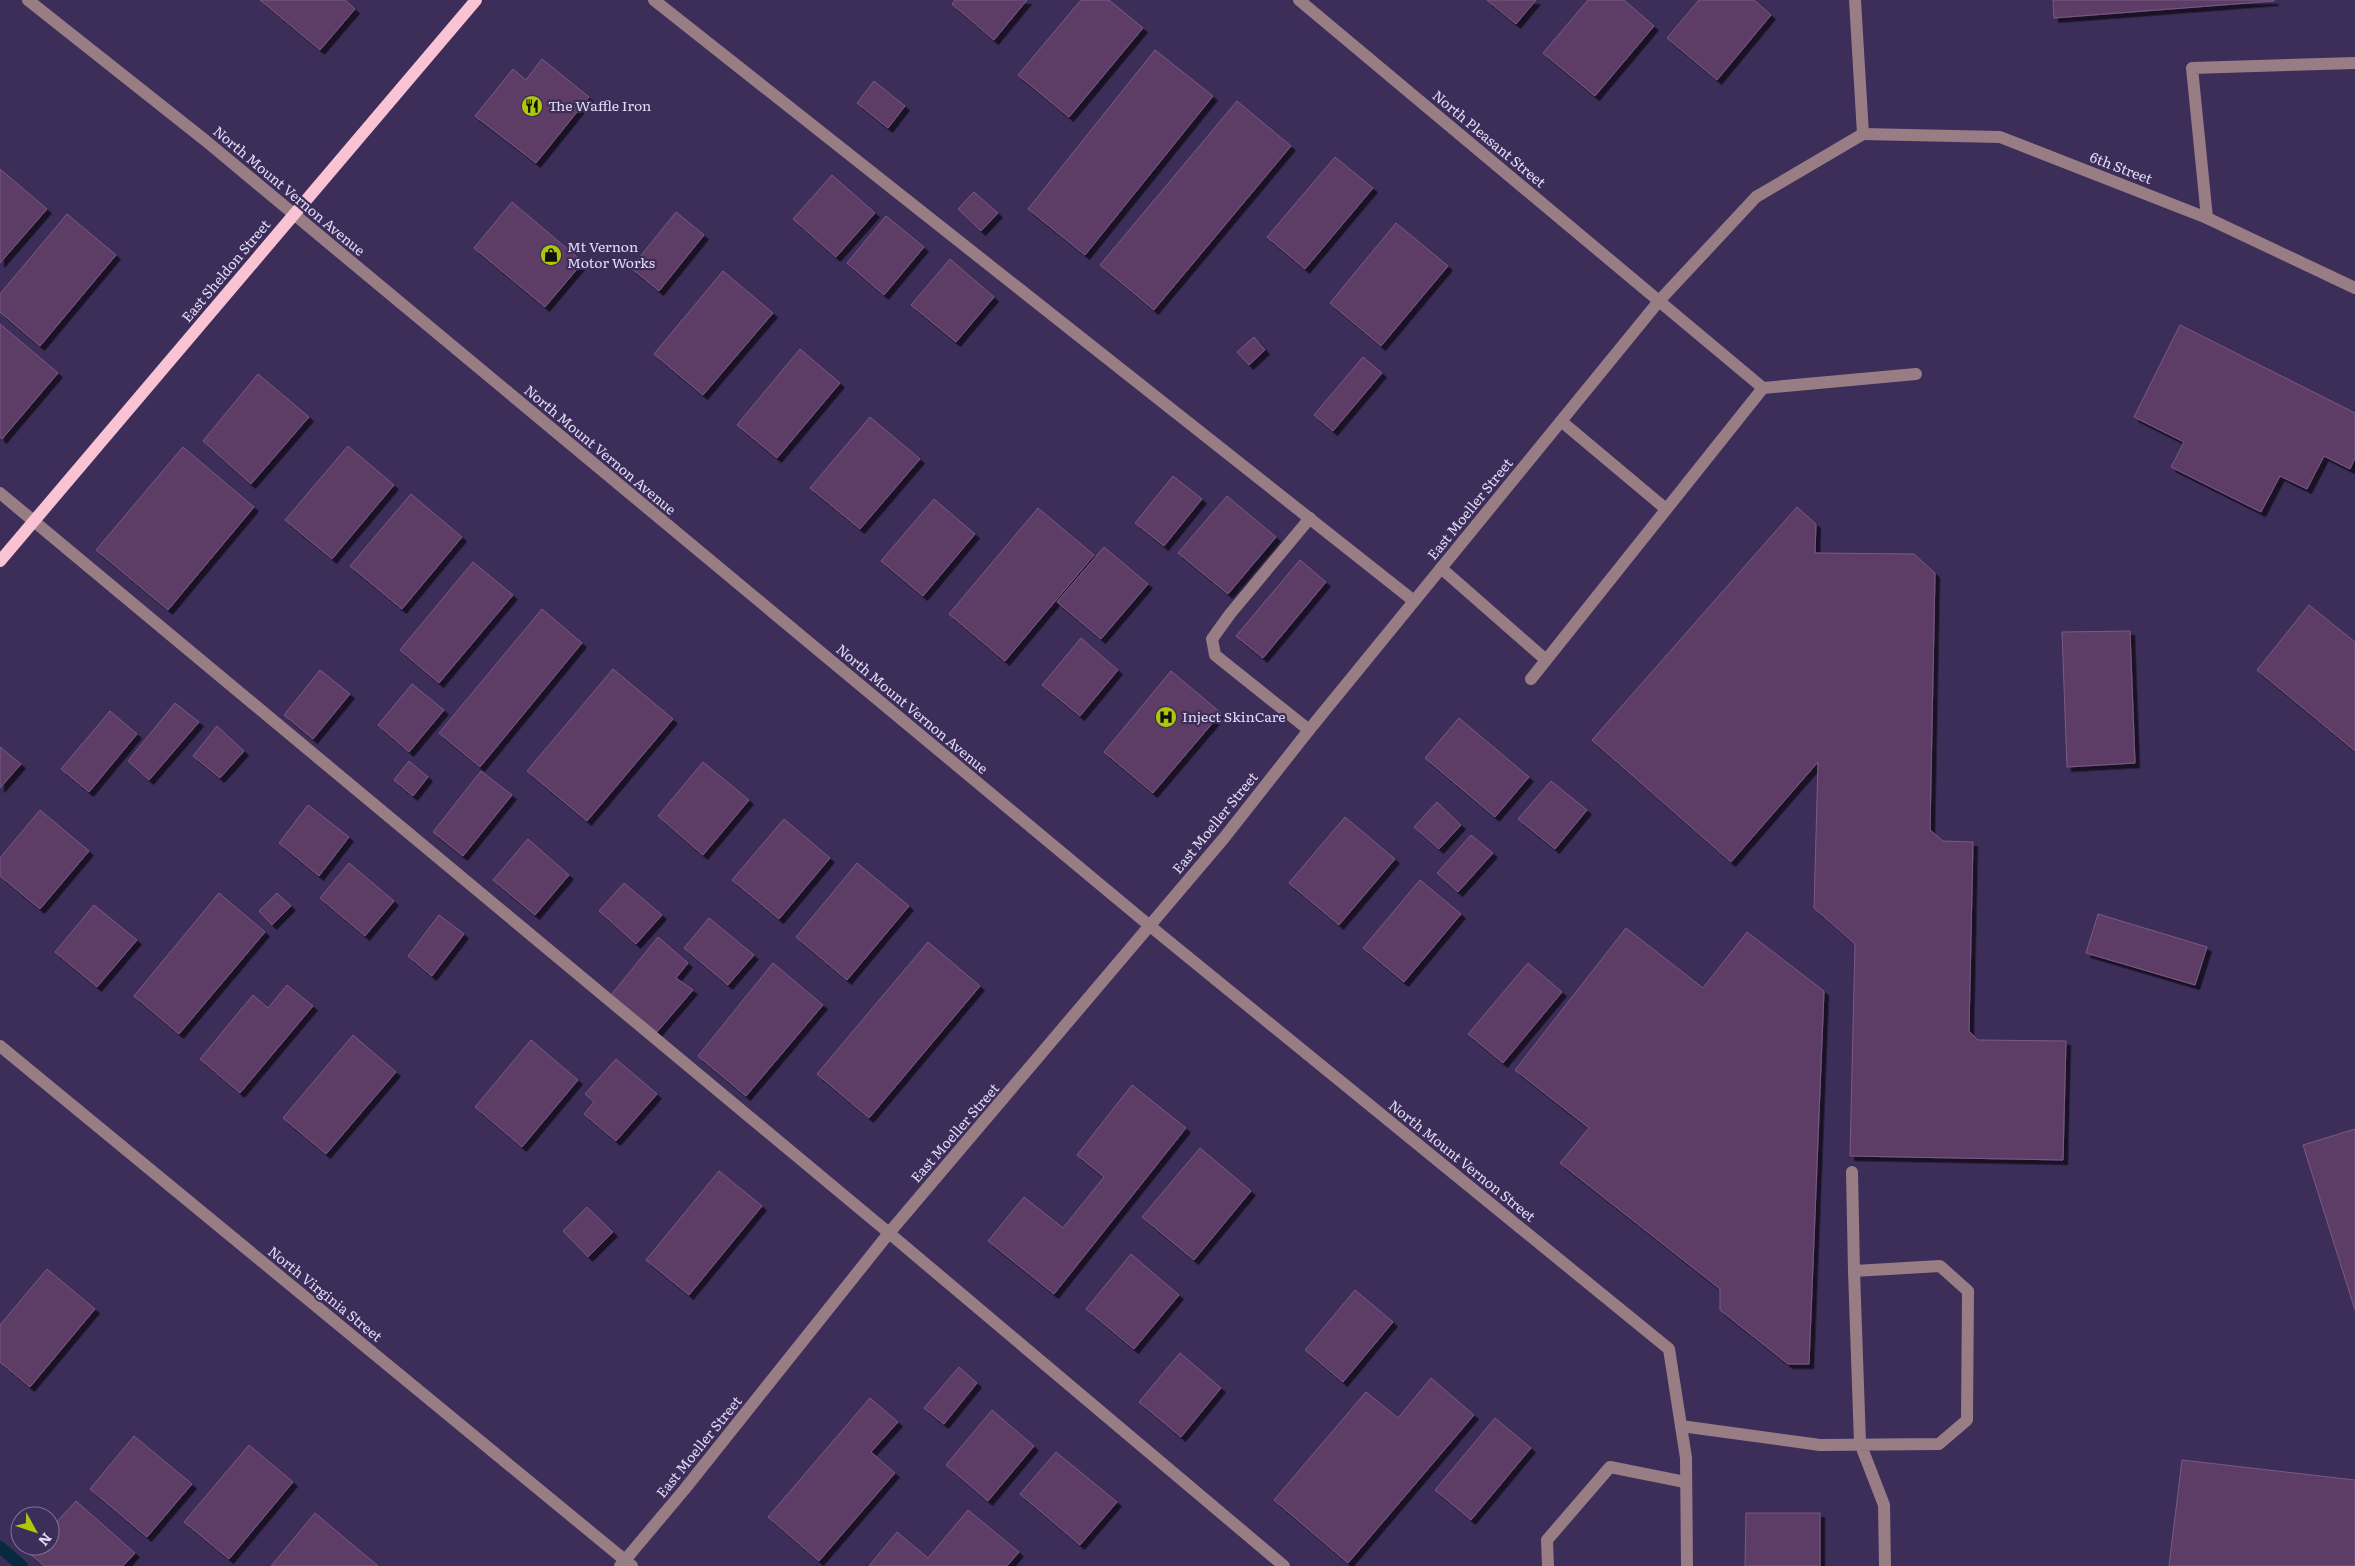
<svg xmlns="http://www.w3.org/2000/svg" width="2355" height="1566" font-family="Literata,serif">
	<defs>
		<filter id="shadow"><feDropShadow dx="4.5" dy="4.5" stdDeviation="0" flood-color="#0009"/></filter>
	</defs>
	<rect width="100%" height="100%" fill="#3c2d59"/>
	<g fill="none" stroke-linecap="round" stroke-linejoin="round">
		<path stroke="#072a3e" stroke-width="12" d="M0,1547L22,1566"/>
	</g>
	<g fill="#5d3d66" stroke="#7b5a85" filter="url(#shadow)">
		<path d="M260,0H345L355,9L320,50Z"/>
		<path d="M955,0H1027L994,40L952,4Z"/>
		<path d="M1081,0H1109L1143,28L1069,117L1018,75Z"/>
		<path d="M1487,0H1536L1516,24Z"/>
		<path d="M1588,0H1624L1654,26L1595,96L1543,53Z"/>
		<path d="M1699,0H1754L1771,15L1717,80L1667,38Z"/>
		<path d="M2053,0H2274V1L2054,18Z"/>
		<path d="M1155,50L1213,96L1085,255L1028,209Z"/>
		<path d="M542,59L589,97L536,163L475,116L513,69L526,80Z"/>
		<path d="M874,81L905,106L888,128L857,103Z"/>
		<path d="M1237,101L1291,146L1154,310L1100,265Z"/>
		<path d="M1335,157L1373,188L1305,269L1267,237Z"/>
		<path d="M0,169L47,209L0,263Z"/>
		<path d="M832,175L875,213L836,257L793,219Z"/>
		<path d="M974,192L998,213L981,231L958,209Z"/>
		<path d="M512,202L583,262L545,307L474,248Z"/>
		<path d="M676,212L704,235L659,291L631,268Z"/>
		<path d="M67,214L116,255L40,346L0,312V294Z"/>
		<path d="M886,216L924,247L884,295L847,263Z"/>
		<path d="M1396,223L1448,266L1381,346L1330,303Z"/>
		<path d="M950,259L994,297L956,342L911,305Z"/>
		<path d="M723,271L773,313L703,395L654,354Z"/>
		<path d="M0,324L58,373L2,439L0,437Z"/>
		<path d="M2180,325L2355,413V458L2350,469L2324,456L2307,489L2280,476L2261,512L2171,467L2184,442L2134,417Z"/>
		<path d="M1254,337L1265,350L1249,365L1237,352Z"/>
		<path d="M800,349L840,383L777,458L737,425Z"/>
		<path d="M1363,357L1382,373L1333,431L1314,415Z"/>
		<path d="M258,374L309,417L251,484L203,441Z"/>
		<path d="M870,417L920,459L860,529L810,488Z"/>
		<path d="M348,446L394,485L332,559L285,520Z"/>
		<path d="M183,447L254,507L168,610L96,550Z"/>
		<path d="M1173,476L1202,499L1164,546L1135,523Z"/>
		<path d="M411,494L462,537L402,609L350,566Z"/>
		<path d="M1227,496L1276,537L1228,594L1178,553Z"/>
		<path d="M934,499L975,534L923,596L881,561Z"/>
		<path d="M1797,507L1816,524L1815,553L1914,554L1935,573L1930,830L1943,841L1973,842L1969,1031L1978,1040L2066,1041L2063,1160L1850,1156L1855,944L1814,908L1818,762L1731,862L1592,740Z"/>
		<path d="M1038,508L1094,555L1005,661L949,614Z"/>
		<path d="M1104,547L1148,584L1101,639L1057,602Z"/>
		<path d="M1300,560L1326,582L1263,658L1236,636Z"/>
		<path d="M473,562L513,595L439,683L400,650Z"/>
		<path d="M2309,605L2355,642V751L2257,670Z"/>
		<path d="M542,609L582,643L480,767L439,733Z"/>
		<path d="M2130,631L2135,763L2067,767L2062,632Z"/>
		<path d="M1081,638L1118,670L1080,716L1042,685Z"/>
		<path d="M613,669L673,719L587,821L527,771Z"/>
		<path d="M320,670L350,694L313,739L284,715Z"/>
		<path d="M1171,671L1221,713L1153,793L1104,752Z"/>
		<path d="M412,684L444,710L409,752L378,725Z"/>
		<path d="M175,703L199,722L149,780L128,761Z"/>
		<path d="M110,711L137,734L89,792L61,769Z"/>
		<path d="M1459,718L1529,777L1495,817L1425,758Z"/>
		<path d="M217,726L244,751L220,778L193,756Z"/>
		<path d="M0,747L21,764L0,788Z"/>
		<path d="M409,761L428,777L413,796L394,780Z"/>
		<path d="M703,762L749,800L703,855L658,816Z"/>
		<path d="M481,771L512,795L463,856L433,832Z"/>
		<path d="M1551,781L1587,810L1555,849L1518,819Z"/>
		<path d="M1437,802L1461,825L1439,849L1414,827Z"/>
		<path d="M308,805L349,837L319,876L279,843Z"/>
		<path d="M40,810L89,851L40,909L0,876V858Z"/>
		<path d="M1345,817L1395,859L1339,925L1289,883Z"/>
		<path d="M784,819L830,858L779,919L732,880Z"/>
		<path d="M1471,835L1493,853L1458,892L1437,873Z"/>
		<path d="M528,839L569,875L535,915L493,880Z"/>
		<path d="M349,863L394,901L365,936L320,898Z"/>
		<path d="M857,863L909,906L847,980L796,937Z"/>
		<path d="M1420,880L1461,914L1404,982L1363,948Z"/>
		<path d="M624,883L662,915L636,944L599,911Z"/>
		<path d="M219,893L265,932L179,1034L134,996Z"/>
		<path d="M277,893L291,906L272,925L259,911Z"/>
		<path d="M94,905L137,940L97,987L55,952Z"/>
		<path d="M2098,914L2207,947L2195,985L2086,953Z"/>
		<path d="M439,915L464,934L432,976L408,956Z"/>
		<path d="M709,918L754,955L728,985L684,948Z"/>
		<path d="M1626,928L1703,988L1747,932L1824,991L1809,1364H1788L1720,1310V1289L1560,1163L1589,1128L1515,1070Z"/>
		<path d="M658,937L688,963L676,978L693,990L657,1032L611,995Z"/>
		<path d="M928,942L980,986L869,1118L817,1074Z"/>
		<path d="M773,963L823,1005L746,1096L698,1056Z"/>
		<path d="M1528,963L1562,992L1503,1063L1468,1034Z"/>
		<path d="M287,985L313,1006L240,1093L200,1059L253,995L268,1008Z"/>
		<path d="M353,1035L396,1072L326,1154L283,1118Z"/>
		<path d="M531,1040L578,1080L522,1147L475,1107Z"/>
		<path d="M616,1059L657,1094L616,1141L584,1114L594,1102L585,1094Z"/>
		<path d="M1132,1085L1186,1128L1054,1294L988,1241L1024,1197L1063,1228L1104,1177L1077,1155Z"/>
		<path d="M2355,1129V1310L2303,1145Z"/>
		<path d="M1200,1148L1251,1191L1194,1260L1142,1217Z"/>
		<path d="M719,1171L762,1206L689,1295L646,1260Z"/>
		<path d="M587,1207L613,1232L588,1257L563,1231Z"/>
		<path d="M1131,1254L1179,1295L1134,1349L1086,1309Z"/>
		<path d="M47,1269L95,1309L30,1387L0,1362V1325Z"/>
		<path d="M1355,1290L1393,1322L1343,1382L1305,1350Z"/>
		<path d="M1180,1353L1221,1388L1181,1437L1139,1402Z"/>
		<path d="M959,1367L977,1383L944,1424L924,1408Z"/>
		<path d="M1431,1378L1474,1415L1348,1563L1274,1500L1366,1392L1398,1418Z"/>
		<path d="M870,1398L898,1422L871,1452L895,1473L819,1561L768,1517Z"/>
		<path d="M992,1410L1034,1446L988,1501L946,1465Z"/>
		<path d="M1495,1418L1531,1448L1471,1520L1435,1490Z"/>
		<path d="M134,1436L192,1484L147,1537L90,1489Z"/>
		<path d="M249,1445L293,1482L229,1559L184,1522Z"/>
		<path d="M1056,1452L1117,1502L1080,1545L1020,1494Z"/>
		<path d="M2182,1460L2355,1480V1566H2169Z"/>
		<path d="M76,1501L135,1553L123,1566H44L29,1553L35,1546H50V1529Z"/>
		<path d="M968,1510L1019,1552L1007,1566H869L897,1532L928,1558Z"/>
		<path d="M315,1513L378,1566H271Z"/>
		<path d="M1746,1513H1820V1566H1745Z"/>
	</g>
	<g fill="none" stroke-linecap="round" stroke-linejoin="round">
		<g stroke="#987d85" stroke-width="12">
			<path d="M28,0L206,141L1150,926L1669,1349L1686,1458L1687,1566"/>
			<path d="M654,0L1414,601"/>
			<path d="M1299,0L1763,388L1531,679"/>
			<path d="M1855,0L1863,134"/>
			<path d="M1863,134L2000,137L2207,218L2355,288"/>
			<path d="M2207,218L2192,68L2355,63"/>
			<path d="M1763,388L1916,374"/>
			<path d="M1561,421L1666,509"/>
			<path d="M0,493L889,1233L1284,1566"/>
			<path d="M1441,568L1546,660"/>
			<path d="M1309,730L1215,655L1212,639L1230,614L1310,518"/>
			<path d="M0,1046L632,1566"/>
			<path d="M1852,1172L1854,1271"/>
			<path d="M1681,1426L1820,1445L1939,1444L1967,1420L1968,1291L1940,1266L1854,1271L1860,1443L1884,1505L1885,1566"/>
			<path d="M620,1566L684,1490L889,1233L1224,838L1309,730L1659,301L1756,197L1863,134"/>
			<path d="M1548,1566L1547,1540L1610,1467L1685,1482"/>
		</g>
		<path stroke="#f9c3d4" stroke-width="12" d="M0,561L476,0"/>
	</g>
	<defs>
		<g id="restaurant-disc" transform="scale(1.125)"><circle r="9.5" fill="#aec60b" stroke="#3c2d59"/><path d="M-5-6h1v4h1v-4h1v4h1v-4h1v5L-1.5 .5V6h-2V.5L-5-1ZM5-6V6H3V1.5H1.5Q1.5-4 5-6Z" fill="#111"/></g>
		<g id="shop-disc" transform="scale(1.125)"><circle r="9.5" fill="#aec60b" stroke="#3c2d59"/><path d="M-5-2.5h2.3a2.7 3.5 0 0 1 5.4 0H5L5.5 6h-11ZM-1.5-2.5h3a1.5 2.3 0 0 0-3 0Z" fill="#111"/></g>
		<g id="hospital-disc" transform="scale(1.125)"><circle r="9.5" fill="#aec60b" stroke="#3c2d59"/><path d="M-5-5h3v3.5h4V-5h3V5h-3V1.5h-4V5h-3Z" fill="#111"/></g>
	</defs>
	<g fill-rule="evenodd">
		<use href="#restaurant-disc" x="532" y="106"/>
		<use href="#shop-disc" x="551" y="255"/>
		<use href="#hospital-disc" x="1166" y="717"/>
	</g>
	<g text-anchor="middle" stroke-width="4.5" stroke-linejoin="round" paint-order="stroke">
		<g font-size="14" fill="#e2dbf7" stroke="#3c2d59" text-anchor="start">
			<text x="548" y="111">The Waffle Iron</text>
			<text x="567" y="252">Mt Vernon<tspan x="567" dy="16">Motor Works</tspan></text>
			<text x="1182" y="722">Inject SkinCare</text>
		</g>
		<g font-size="14" fill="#e2dbf7" stroke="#3c2d59">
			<text transform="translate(1489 139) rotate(40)" y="5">North Pleasant Street</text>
			<text transform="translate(2121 168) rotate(21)" y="5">6th Street</text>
			<text transform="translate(289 191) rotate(40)" y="5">North Mount Vernon Avenue</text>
			<text transform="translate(226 271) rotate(-50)" y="5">East Sheldon Street</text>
			<text transform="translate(600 450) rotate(40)" y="5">North Mount Vernon Avenue</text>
			<text transform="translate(1470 509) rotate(-51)" y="5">East Moeller Street</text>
			<text transform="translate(912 709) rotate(40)" y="5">North Mount Vernon Avenue</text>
			<text transform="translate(1215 823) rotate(-51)" y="5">East Moeller Street</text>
			<text transform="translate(955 1133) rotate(-49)" y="5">East Moeller Street</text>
			<text transform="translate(1462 1161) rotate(39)" y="5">North Mount Vernon Street</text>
			<text transform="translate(325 1294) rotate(39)" y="5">North Virginia Street</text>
			<text transform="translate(699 1447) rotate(-51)" y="5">East Moeller Street</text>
		</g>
	</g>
	<g transform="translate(35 1531) rotate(130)"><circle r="24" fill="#3c2d59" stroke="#7e7398"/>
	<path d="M0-4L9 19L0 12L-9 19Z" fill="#aec60b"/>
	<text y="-8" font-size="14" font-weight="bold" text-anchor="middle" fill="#e2dbf7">N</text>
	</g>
</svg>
